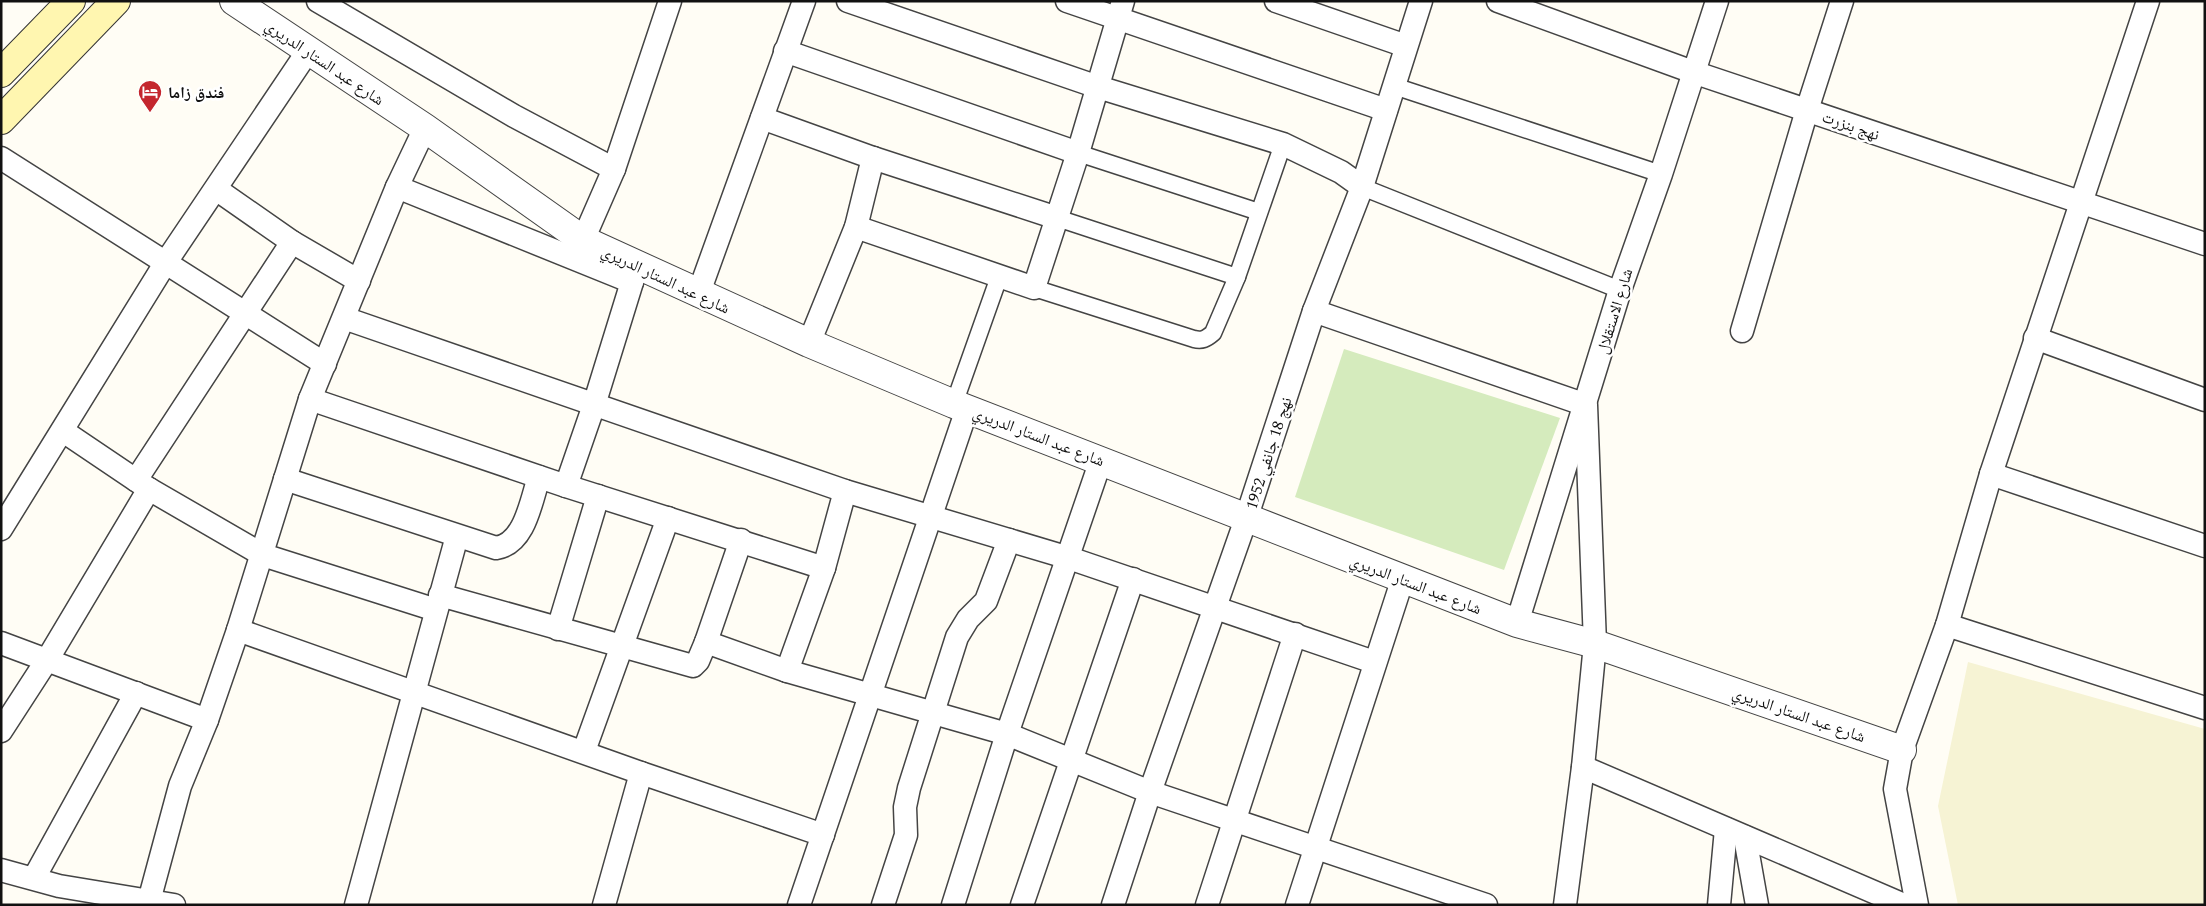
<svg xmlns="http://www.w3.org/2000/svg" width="2206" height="906" font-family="Spectral,'Noto Naskh Arabic',serif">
	<rect width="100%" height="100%" fill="#fffdf5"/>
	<path fill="#f6f3d4" d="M1968,662L2205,729V905H1958L1938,806Z"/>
	<path fill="#d5ebbd" d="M1344,349L1560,418L1504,570L1295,497Z"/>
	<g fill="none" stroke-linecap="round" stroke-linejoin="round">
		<g stroke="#444" stroke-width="19">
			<g id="pedestrian">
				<path d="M1394,86L1661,174"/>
				<path d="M1078,153L1259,212"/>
				<path d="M1362,187L1620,290"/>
				<path d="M1057,218L1237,277"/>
				<path d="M1034,288L1194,339C1202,341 1206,339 1213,333L1237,277L1283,144"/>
				<path d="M954,404L999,277"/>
			</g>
		</g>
		<g stroke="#444" stroke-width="25">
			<g id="minor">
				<path d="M318,1L514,116L614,169"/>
				<path d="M848,1L1098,87L1283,144L1341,172L1362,187"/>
				<path d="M1067,1L1386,110"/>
				<path d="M1276,1L1406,46"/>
				<path d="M1498,1L1693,72L2205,244"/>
				<path d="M785,51L1078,153"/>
				<path d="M762,118L873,158L1057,218"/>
				<path d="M1,158L325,364"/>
				<path d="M397,187L632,282"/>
				<path d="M216,189L292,242L359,281"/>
				<path d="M856,227L1034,288L1078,153L1123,1"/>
				<path d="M583,240L614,169L670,1"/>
				<path d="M698,295L804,1"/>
				<path d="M1314,311L1586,405L1595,644L1583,767L1565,905"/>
				<path d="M344,318L845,491L1069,558L1374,662"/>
				<path d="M1742,331L1807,110L1842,1"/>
				<path d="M2035,338L2205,400"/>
				<path d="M809,343L856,227L873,158"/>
				<path d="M310,399L566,486L824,568"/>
				<path d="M63,431L149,489L263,555L436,610"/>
				<path d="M1991,474L2205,546"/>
				<path d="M285,479L496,548C525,544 531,501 539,477"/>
				<path d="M136,480L292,242"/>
				<path d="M566,486L594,405L636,269"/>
				<path d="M1,529L166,262L308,51"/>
				<path d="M440,595L693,666L698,661L706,642L741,540"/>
				<path d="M1517,623L1620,290L1661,174L1717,1"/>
				<path d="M1947,625L1991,474L2148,1"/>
				<path d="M558,629L598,496"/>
				<path d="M238,630L641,773L823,835"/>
				<path d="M706,642L787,671L1007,734L1150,792L1486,905"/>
				<path d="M1,643L207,720"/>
				<path d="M787,671L824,568L845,491"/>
				<path d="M1,731L47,660L149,489"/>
				<path d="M584,751L668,518"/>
				<path d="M1583,767L1904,905"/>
				<path d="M1745,837L1757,905"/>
				<path d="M1,870L59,886L174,905"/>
				<path d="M34,878L136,693"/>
				<path d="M149,901L180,786L207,720L238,630L310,399L397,187L425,128"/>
				<path d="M356,905L457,536"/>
				<path d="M604,905L641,773"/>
				<path d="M799,905L967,409"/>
				<path d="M883,905L906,835L905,807L909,788L957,637L968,619L986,601L1009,540"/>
				<path d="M953,905L1007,734L1101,460"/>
				<path d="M1022,905L1133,579"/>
				<path d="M1113,905L1150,792L1246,519L1314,311L1362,187L1421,1"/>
				<path d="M1207,905L1295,634"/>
				<path d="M1297,905L1403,578"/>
				<path d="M1719,905L1726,829"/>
				<path d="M1917,905L1895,789L1902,750L1947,625L2205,708"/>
			</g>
		</g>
		<g stroke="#444" stroke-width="30">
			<path id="tertiary" d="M234,1L425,128L583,240L809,343L954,404L1517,623L1595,644L1902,750"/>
		</g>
		<g stroke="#333" stroke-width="30">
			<g id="secondary">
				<path d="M1,73L71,1"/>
				<path d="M1,120L116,1"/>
			</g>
		</g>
		<use href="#pedestrian" stroke="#fff" stroke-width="16"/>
		<use href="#minor" stroke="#fff" stroke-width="22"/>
		<use href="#tertiary" stroke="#fff" stroke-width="28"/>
		<use href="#secondary" stroke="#fff6b0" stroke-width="28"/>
	</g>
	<defs>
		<g id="hotel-pin" transform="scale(1.25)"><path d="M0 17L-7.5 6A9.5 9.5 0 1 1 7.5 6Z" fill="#c4262e" stroke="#fff"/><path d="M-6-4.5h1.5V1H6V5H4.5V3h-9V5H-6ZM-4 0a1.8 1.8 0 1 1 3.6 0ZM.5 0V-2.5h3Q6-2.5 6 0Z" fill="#fff"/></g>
	</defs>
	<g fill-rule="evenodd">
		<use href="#hotel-pin" x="150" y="92"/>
	</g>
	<g text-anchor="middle" stroke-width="5" stroke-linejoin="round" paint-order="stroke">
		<g font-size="16" fill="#111" stroke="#fff">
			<text transform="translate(325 62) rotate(34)" y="6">شارع عبد الستار الدريري</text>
			<text transform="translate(1851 125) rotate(19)" y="6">نهج بنزرت</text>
			<text transform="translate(666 279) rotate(25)" y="6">شارع عبد الستار الدريري</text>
			<text transform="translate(1614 311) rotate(-73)" y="6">شارع الاستقلال</text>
			<text transform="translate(1039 436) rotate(21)" y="6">شارع عبد الستار الدريري</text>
			<text transform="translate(1268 453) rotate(-72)" y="6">نهج 18 جانفي 1952</text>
			<text transform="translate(1416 584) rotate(21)" y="6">شارع عبد الستار الدريري</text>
			<text transform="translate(1799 714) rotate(19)" y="6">شارع عبد الستار الدريري</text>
		</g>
		<g font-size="16" font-weight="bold" fill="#111" stroke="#fff" text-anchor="start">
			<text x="168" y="98">فندق زاما</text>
		</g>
	</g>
	<rect width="2206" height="906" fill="none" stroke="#111111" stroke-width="5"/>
</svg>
